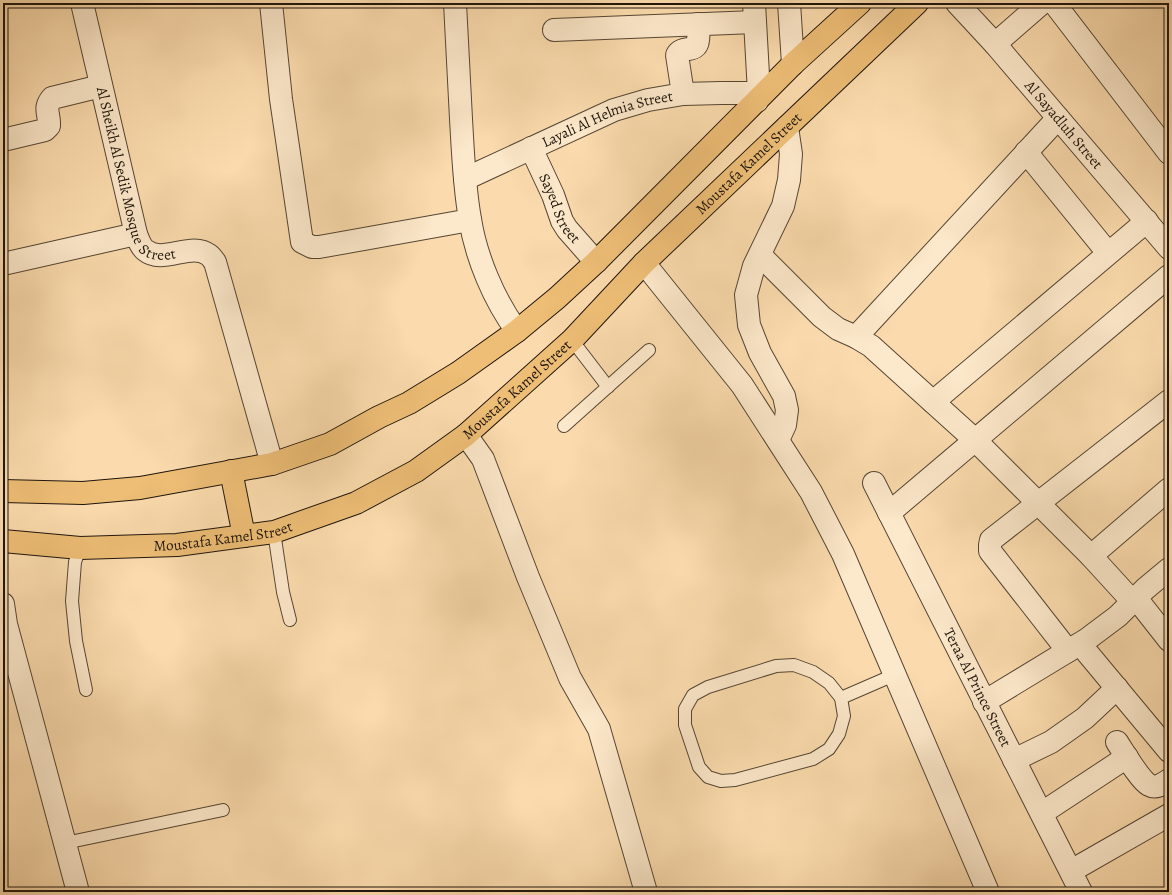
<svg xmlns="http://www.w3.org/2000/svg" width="1172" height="895" font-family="Alegreya,serif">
	<rect width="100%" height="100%" fill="#fbdbad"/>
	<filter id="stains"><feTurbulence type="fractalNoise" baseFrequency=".005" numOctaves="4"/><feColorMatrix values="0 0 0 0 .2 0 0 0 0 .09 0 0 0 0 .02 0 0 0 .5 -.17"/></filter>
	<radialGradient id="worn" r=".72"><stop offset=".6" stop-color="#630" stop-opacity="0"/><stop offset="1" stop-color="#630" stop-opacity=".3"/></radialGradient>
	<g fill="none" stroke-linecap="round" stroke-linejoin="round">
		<g stroke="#554634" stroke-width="14">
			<g id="service">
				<path d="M572,340L608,387"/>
				<path d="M564,426L649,350"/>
				<path d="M274,532L283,592L290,620"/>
				<path d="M80,548L75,562L72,601L76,641L86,690"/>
				<path d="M794,665L813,672L829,683L841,698L844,716L839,734L829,749L813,759L735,780L721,781L708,777L699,767L685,725V709L693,695L708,687L776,666Z"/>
				<path d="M841,698L894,675"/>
				<path d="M65,843L223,810"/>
			</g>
		</g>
		<g stroke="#554634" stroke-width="24">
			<g id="minor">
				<path id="s1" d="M82,3L136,234C138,239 141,247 145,250C163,265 191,241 209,255C211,256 213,260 215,262L272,464"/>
				<path d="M271,3L281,99L302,242L312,247H319L470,220"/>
				<path d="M455,3C457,42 459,80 461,119C463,152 464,186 470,219C476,257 494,300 517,331"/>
				<path id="s2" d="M957,3L995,44L1169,248"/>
				<path d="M1054,3L1169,153"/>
				<path d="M554,30L755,22"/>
				<path d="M995,44L1042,3"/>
				<path d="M683,94L677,55C682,45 697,54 698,40C699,35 698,29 698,24"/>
				<path d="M3,140L45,130L49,126C50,114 43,109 52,98L101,86"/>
				<path id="s3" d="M531,148L553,195L562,221L567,229L596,262"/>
				<path d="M1026,152L1108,253"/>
				<path id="s4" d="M465,179L614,110L648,100L683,94L721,93H759"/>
				<path d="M760,255L822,317L838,329L856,337L871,346L975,440L1091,556L1133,602"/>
				<path d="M644,263L742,385L811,492L843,554L988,892"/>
				<path d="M3,264L136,234"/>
				<path d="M856,337L1058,118"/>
				<path d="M933,402L1147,221"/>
				<path d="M466,435L483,459L528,577L570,678L599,729L646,892"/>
				<path d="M778,440L785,425L787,410L784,396L760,353L749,325L746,295L754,266L783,206L789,180L791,154L787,127"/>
				<path id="s5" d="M874,483L1081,892"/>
				<path d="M889,513L1169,276"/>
				<path d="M1091,556L1169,489"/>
				<path d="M1136,598L1169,640"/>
				<path d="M3,604L6,624L78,892"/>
				<path d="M1080,644L1169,751"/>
				<path d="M1068,651L990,551V545L991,540L1169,401"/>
				<path d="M984,702L1086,640L1118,616L1145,589L1169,569"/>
				<path d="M1117,742C1123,751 1140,780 1149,785C1156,789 1163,784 1169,780"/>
				<path d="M1014,760L1051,742L1085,718L1117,688"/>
				<path d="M1042,813L1127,757"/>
				<path d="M1071,871L1169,815"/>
			</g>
		</g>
		<g stroke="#554634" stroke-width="24">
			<g id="tertiary">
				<path d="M754,3L759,93L757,101"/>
				<path d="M789,3L793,64"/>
			</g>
		</g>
		<g stroke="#1e150c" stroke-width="24">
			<g id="primary">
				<path d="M231,471L244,536"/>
				<path d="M3,491L83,493L140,488L272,464L330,444L379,417L409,403L458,373L517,331L557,298L596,262L793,64L860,3"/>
				<path id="s6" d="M3,541L80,548L177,545L274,532L356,503L416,471L466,435L572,340L644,263L917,3"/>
			</g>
		</g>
		<use href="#service" stroke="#fce8ca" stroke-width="12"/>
		<use href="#minor" stroke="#fce8ca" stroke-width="22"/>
		<use href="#tertiary" stroke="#fce8ca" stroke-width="22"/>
		<use href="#primary" stroke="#eebe76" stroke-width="22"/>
	</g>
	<g text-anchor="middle" stroke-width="4" stroke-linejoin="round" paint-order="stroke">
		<g font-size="15" fill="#1e150c" stroke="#fce8ca">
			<text dy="5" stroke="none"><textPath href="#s4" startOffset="155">Layali Al Helmia Street</textPath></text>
			<text dy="5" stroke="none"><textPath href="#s2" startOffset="162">Al Sayadluh Street</textPath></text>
			<text dy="5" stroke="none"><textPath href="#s6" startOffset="881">Moustafa Kamel Street</textPath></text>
			<text dy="5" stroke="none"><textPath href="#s1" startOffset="187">Al Sheikh Al Sedik Mosque Street</textPath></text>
			<text dy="5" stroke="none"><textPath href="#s3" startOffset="67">Sayed Street</textPath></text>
			<text dy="5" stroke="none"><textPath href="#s6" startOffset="557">Moustafa Kamel Street</textPath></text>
			<text dy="5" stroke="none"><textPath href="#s6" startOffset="221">Moustafa Kamel Street</textPath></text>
			<text dy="5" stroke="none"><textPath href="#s5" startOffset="229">Teraa Al Prince Street</textPath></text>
		</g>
	</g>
	<rect width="1172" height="895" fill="none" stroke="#fbdbad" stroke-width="16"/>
	<rect x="4" y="4" width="1164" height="887" fill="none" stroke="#1e150c" stroke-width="2"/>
	<rect x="8" y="8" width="1156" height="879" fill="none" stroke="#1e150c"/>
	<rect width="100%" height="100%" filter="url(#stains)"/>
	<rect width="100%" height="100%" fill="url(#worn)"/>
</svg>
